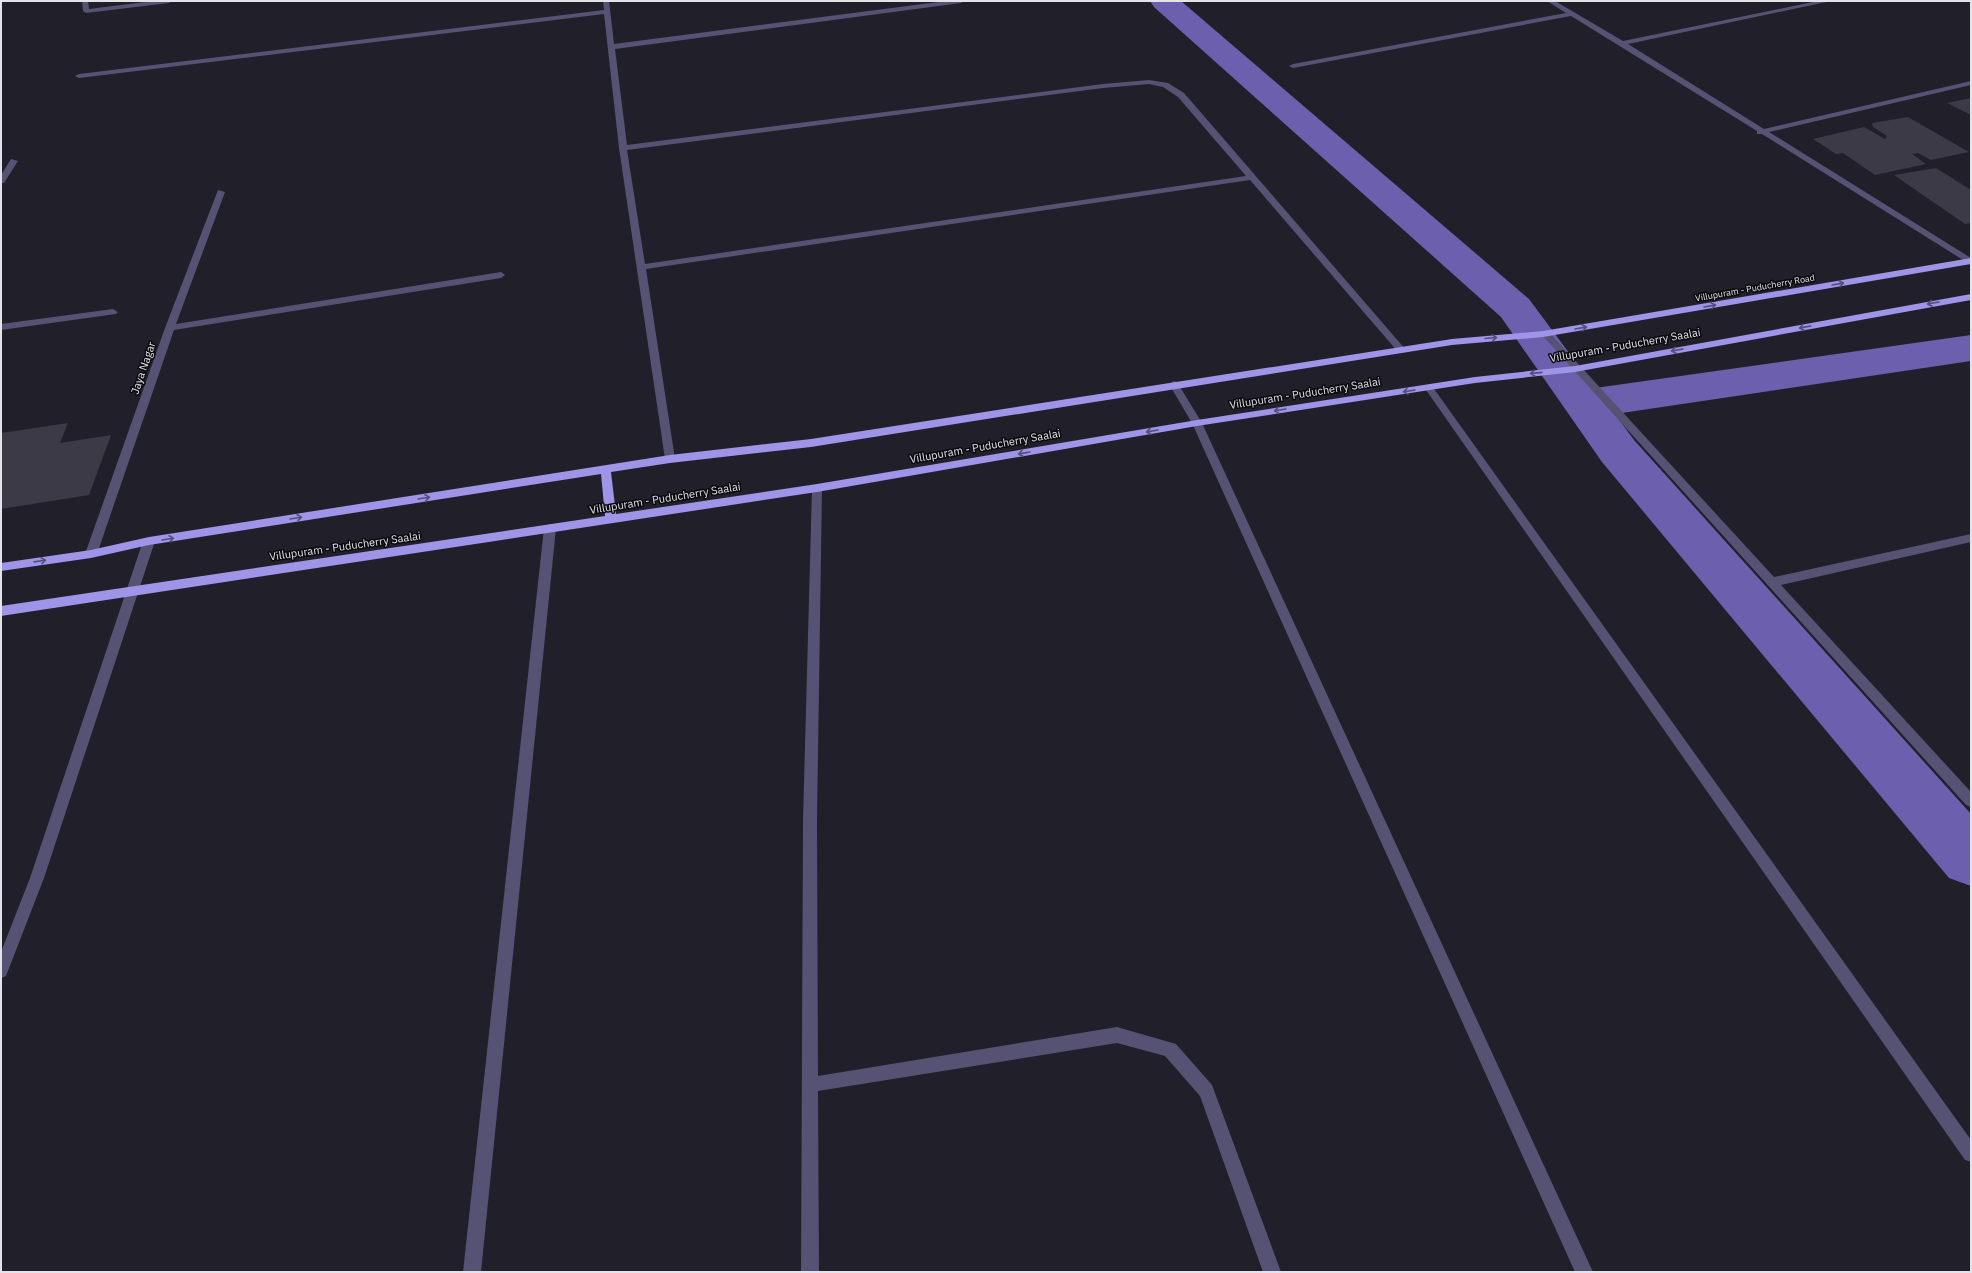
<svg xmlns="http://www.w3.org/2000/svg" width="1972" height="1273" font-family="'IBM Plex Sans',sans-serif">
	<rect width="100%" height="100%" fill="#201f2a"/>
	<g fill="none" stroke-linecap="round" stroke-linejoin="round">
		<path fill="#6b5fae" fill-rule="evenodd" d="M1150,1H1181L1529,299L1595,388L1971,335V361L1615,414L1634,440L1971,814V886L1949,878L1602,462L1501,317L1154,7Z"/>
	</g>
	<g fill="#3b3a46">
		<path d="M1971,98V115L1947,103Z"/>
		<path d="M1908,117L1969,152L1931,160L1918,153L1912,154L1926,164L1875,175L1843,153L1836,154L1813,139L1864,127L1885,139L1887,136L1873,127L1872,123Z"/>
		<path d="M1936,168L1971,190V223L1965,224L1894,175Z"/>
		<path d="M68,423L60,443L111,435L89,495L1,509V433Z"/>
	</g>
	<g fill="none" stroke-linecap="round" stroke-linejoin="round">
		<g fill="#555273" fill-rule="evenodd">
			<path d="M82,1H88L89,9L153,1H172L169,3L86,13L83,11Z"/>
			<path d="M603,1H609L614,44L946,1H964L961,3L615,49L627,145L1103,84L1149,80L1168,83L1184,93L1406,350L1404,352H1398L1250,180L646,269L675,459L670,463L665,459L619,148L604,14L79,78L75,76L79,74L604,10ZM1149,84L1163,87L1178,97L1246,176L645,264L627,150L1103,88Z"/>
			<path d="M1547,1H1555L1623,41L1818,1H1831L1628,44L1764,129L1971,81V85L1769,132L1971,258V265L1762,134H1757V131L1571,16L1293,68L1289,66L1293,64L1566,13Z"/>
			<path d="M11,159L18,161L4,183H1V175Z"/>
			<path d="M218,190L225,192L176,324L501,272L505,275L501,278L174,330L97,554L91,558L87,557L85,554L165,328Z"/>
			<path d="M113,309L118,312L116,314L1,330V324Z"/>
			<path d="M1546,331L1549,332L1774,577L1971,534V542L1781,585L1971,792V807L1966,805L1543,336V332Z"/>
			<path d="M1174,381L1177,382L1202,423L1593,1272H1575L1192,423L1169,384Z"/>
			<path d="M1429,385L1432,386L1971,1140V1162L1965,1160L1426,390L1424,388Z"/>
			<path d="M817,484L822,488L817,820L818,1076L1117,1027L1176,1044L1212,1085L1281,1272H1263L1200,1096L1165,1056L1117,1043L818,1091L819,1272H801L803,820L812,488Z"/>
			<path d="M550,524L556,528L481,1272H463L544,528Z"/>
			<path d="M149,537L155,541L44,878L6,976L1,978V952L30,878L143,541Z"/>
		</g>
		<path fill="#9e94e8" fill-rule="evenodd" d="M1971,258V264L1543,337L1452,345L811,447L670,463L611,472L616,514L817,484L1197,420L1475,377L1575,366L1971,294V300L1575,372L1475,383L1197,426L817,492L1,616V606L605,516L601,474L149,545L91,558L1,571V563L91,550L149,537L670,455L811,439L1452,339L1543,331Z"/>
	</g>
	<defs><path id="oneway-shaft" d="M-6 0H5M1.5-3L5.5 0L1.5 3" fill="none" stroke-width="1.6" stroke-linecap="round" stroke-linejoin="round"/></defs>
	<g stroke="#544e7b">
		<use href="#oneway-shaft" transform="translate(1838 284) rotate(-10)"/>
		<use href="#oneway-shaft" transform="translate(1933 303) rotate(170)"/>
		<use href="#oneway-shaft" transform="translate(1710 306) rotate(-10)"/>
		<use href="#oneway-shaft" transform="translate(1805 327) rotate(170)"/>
		<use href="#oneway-shaft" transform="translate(1581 328) rotate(-10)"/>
		<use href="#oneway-shaft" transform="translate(1491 338) rotate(-5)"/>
		<use href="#oneway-shaft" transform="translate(1677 350) rotate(170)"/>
		<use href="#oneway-shaft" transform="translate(1536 373) rotate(174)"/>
		<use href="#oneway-shaft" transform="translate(1409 391) rotate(171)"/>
		<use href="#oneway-shaft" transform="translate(1280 410) rotate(171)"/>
		<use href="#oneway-shaft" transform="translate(1152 431) rotate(170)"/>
		<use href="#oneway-shaft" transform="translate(1024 453) rotate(170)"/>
		<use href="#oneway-shaft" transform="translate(424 498) rotate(-9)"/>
		<use href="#oneway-shaft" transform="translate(296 518) rotate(-9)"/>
		<use href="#oneway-shaft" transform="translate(168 539) rotate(-9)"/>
		<use href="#oneway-shaft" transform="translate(40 561) rotate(-8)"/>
	</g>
	<g text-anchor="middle" stroke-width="3" stroke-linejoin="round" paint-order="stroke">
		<g font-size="9" fill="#e3e3ea" stroke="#0a090e">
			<text transform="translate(1755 288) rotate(-10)" y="3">Villupuram - Puducherry Road</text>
		</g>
		<g font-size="11" fill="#e3e3ea" stroke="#0a090e">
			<text transform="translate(1625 345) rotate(-10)" y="4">Villupuram - Puducherry Saalai</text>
			<text transform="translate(143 368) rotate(-71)" y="4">Jaya Nagar</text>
			<text transform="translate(1305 393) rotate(-9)" y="4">Villupuram - Puducherry Saalai</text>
			<text transform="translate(985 446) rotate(-10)" y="4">Villupuram - Puducherry Saalai</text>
			<text transform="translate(665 498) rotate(-9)" y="4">Villupuram - Puducherry Saalai</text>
			<text transform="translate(345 546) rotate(-8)" y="4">Villupuram - Puducherry Saalai</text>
		</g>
	</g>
	<rect width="1972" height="1273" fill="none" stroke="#e3e3ea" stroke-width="4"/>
</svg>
